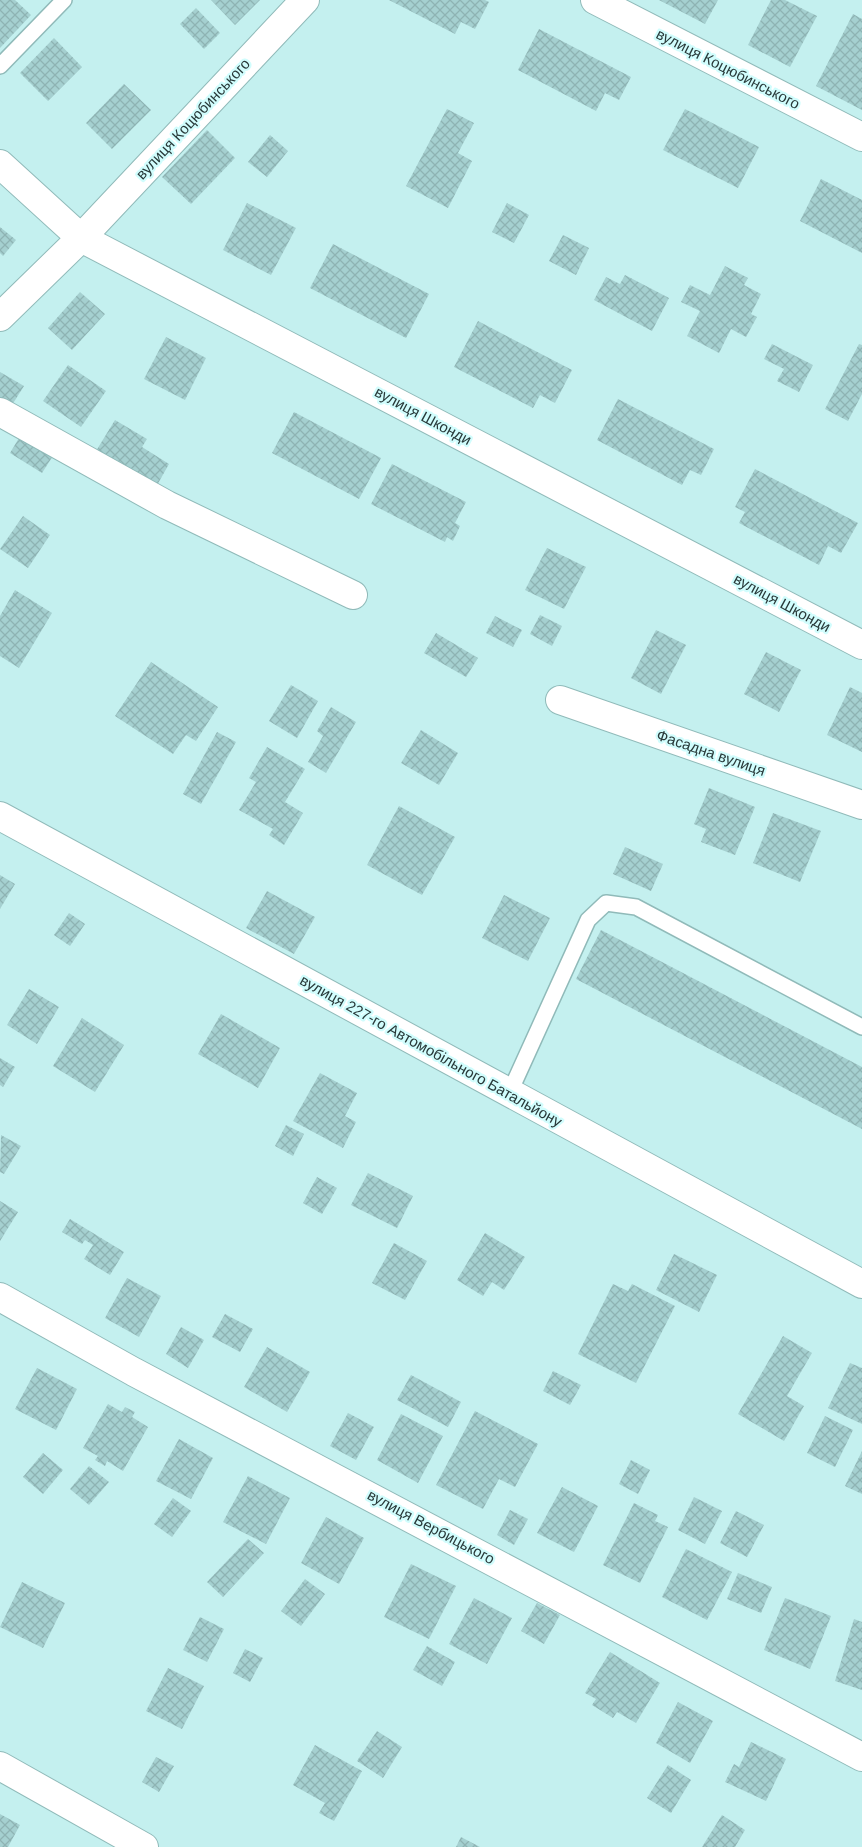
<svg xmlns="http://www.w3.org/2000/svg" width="862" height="1847" font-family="Arial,sans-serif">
	<defs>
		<pattern id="building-cross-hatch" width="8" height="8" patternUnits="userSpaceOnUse" patternTransform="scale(1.25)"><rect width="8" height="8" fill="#a5d0d0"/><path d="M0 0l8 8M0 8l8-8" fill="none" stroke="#8eb3b3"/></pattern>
	</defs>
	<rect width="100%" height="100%" fill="#c4f0ef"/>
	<g fill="url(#building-cross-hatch)">
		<path d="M0,0H15L31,15L0,48Z"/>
		<path d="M211,0H260L235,25Z"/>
		<path d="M389,0H485L489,2L475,29L461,22L455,34Z"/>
		<path d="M659,0H718L705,24Z"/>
		<path d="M771,0H785L817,16L790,67L748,45Z"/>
		<path d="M196,8L220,33L204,49L180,24Z"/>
		<path d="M853,14L862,19V110L816,86Z"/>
		<path d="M539,29L631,77L619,100L605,93L596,111L518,70Z"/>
		<path d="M54,38L82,67L48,101L20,73Z"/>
		<path d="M124,84L151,110L112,149L86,123Z"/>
		<path d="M447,109L474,123L458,153L472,161L448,208L406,186Z"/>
		<path d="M685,109L759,147L738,188L663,150Z"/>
		<path d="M207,130L235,158L191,204L162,177Z"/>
		<path d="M270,135L288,151L267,177L248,162Z"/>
		<path d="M821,179L862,200V253L800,221Z"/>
		<path d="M247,203L296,228L271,275L223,250Z"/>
		<path d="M507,203L529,215L514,243L492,232Z"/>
		<path d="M0,227L16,240L3,256L0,253Z"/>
		<path d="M563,235L589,248L576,275L549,261Z"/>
		<path d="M333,244L429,294L406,338L310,288Z"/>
		<path d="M725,266L748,278L744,285L761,294L751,314L757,317L746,337L731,329L719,353L687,336L700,311L681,302L690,285L710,295Z"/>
		<path d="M625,275L669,298L652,331L594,300L606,277L620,284Z"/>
		<path d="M80,292L105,314L72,350L48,328Z"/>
		<path d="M478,321L572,370L555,403L540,395L533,408L454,367Z"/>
		<path d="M166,337L206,358L185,400L144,379Z"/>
		<path d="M772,344L813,365L799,392L777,381L784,369L764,359Z"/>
		<path d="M859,344L862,345V394L848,421L825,409Z"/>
		<path d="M68,365L106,391L81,427L43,401Z"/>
		<path d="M0,372L24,386L12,405L0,398Z"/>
		<path d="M618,399L714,449L701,475L690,470L682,485L597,440Z"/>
		<path d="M294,412L381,458L359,499L272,453Z"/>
		<path d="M115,420L147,439L142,447L169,464L156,487L96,451Z"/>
		<path d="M25,428L58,448L42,473L10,453Z"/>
		<path d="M392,464L466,502L455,523L460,526L453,541L447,537L445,542L371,504Z"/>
		<path d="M755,469L858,523L841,553L828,546L819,565L739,523L745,512L735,507Z"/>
		<path d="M23,516L50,535L28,568L0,549Z"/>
		<path d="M547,548L586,567L564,609L525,590Z"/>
		<path d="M15,590L52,613L19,668L0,656V616Z"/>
		<path d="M540,615L562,626L552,646L530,634Z"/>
		<path d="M495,616L522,630L513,647L486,633Z"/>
		<path d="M656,630L686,645L661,694L631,678Z"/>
		<path d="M436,633L478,658L466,677L424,653Z"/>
		<path d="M766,652L801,670L779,712L744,694Z"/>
		<path d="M151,662L218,707L196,741L186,735L173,754L115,716Z"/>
		<path d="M291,685L318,701L297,738L269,721Z"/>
		<path d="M850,687L862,693V752L827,735Z"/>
		<path d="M331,707L356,722L326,773L308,762L323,736L317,731Z"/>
		<path d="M421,730L458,753L439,785L401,763Z"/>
		<path d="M217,732L236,742L201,804L183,794Z"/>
		<path d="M267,747L305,769L285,802L303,813L284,845L269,835L273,829L239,810L256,782L249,778Z"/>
		<path d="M709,788L755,807L735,855L701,842L706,829L694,824Z"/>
		<path d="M399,806L455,837L422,895L367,865Z"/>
		<path d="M773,813L821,831L800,882L753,863Z"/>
		<path d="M625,847L663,864L651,891L613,874Z"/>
		<path d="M0,875L15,884L0,909Z"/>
		<path d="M267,891L315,917L294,954L246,928Z"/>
		<path d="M504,895L550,918L528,961L482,938Z"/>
		<path d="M69,913L85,924L70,946L54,935Z"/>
		<path d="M601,930L862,1067V1129L576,979Z"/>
		<path d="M29,989L59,1007L37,1044L7,1025Z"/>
		<path d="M221,1014L280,1048L258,1088L198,1054Z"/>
		<path d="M82,1018L124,1045L95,1092L53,1066Z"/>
		<path d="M0,1058L15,1067L3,1087L0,1085Z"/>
		<path d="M320,1073L357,1093L345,1116L356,1122L343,1148L293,1121Z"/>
		<path d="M286,1125L304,1134L293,1156L275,1146Z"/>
		<path d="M1,1135L21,1146L4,1174L0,1172Z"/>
		<path d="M368,1173L413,1196L397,1228L351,1205Z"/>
		<path d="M317,1177L337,1188L322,1214L303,1203Z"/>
		<path d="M0,1201L18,1212L0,1241Z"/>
		<path d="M70,1219L124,1252L110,1275L84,1259L93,1245L85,1240L82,1244L62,1232Z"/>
		<path d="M485,1233L525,1257L504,1290L492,1282L483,1296L457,1280Z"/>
		<path d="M394,1243L427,1261L405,1300L372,1283Z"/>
		<path d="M674,1254L717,1275L699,1312L656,1290Z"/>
		<path d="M127,1278L161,1296L139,1337L105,1318Z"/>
		<path d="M613,1284L628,1291L632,1284L675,1306L636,1383L578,1354Z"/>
		<path d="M225,1314L253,1329L240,1352L212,1337Z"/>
		<path d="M181,1327L204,1340L188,1368L166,1354Z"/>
		<path d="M783,1336L812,1353L787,1396L804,1406L784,1441L738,1414Z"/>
		<path d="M267,1347L310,1372L287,1412L244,1387Z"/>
		<path d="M850,1363L862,1368V1424L828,1408Z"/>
		<path d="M37,1368L77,1389L56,1430L15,1409Z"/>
		<path d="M553,1371L581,1385L570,1405L543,1391Z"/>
		<path d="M411,1375L461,1402L448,1427L397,1400Z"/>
		<path d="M108,1404L122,1412L125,1407L135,1412L132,1417L148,1427L123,1471L107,1461L105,1466L95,1460L98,1456L83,1448Z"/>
		<path d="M475,1411L538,1444L515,1487L499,1479L483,1509L436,1485Z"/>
		<path d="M348,1413L374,1427L356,1460L330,1446Z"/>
		<path d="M401,1414L443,1436L418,1483L377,1460Z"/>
		<path d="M825,1416L853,1430L835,1467L807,1453Z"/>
		<path d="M179,1439L213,1458L191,1499L156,1481Z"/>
		<path d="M862,1451V1494L845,1486Z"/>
		<path d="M43,1453L63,1470L43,1494L23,1477Z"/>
		<path d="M631,1460L650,1470L638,1494L619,1484Z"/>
		<path d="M89,1466L109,1482L89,1505L70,1489Z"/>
		<path d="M248,1476L290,1498L266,1544L223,1522Z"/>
		<path d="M562,1487L598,1506L574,1552L537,1533Z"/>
		<path d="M694,1497L722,1511L705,1544L678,1530Z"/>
		<path d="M173,1498L191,1511L172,1537L154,1524Z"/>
		<path d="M634,1503L658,1515L655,1521L668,1527L640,1583L603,1565Z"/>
		<path d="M510,1510L528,1519L514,1545L497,1535Z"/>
		<path d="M736,1511L764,1525L747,1557L720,1543Z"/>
		<path d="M326,1517L364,1538L339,1584L301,1563Z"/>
		<path d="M248,1539L264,1553L223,1597L207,1582Z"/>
		<path d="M686,1549L732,1572L707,1620L662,1597Z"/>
		<path d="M411,1564L456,1586L429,1639L384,1617Z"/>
		<path d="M738,1573L772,1587L761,1613L727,1599Z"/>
		<path d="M305,1579L325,1594L301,1626L281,1611Z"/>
		<path d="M22,1582L65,1603L43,1648L0,1627Z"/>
		<path d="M474,1598L512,1618L487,1664L449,1644Z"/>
		<path d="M785,1598L831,1616L810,1669L764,1650Z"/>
		<path d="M537,1603L560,1615L544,1644L521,1631Z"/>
		<path d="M200,1617L224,1629L207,1662L183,1650Z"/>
		<path d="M854,1619L862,1622V1690L835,1681Z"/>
		<path d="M427,1646L455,1662L442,1686L413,1670Z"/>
		<path d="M245,1649L263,1658L250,1682L233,1673Z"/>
		<path d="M610,1652L660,1683L636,1723L617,1712L613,1718L592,1705L596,1699L585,1693Z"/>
		<path d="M168,1668L204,1686L182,1729L146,1711Z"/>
		<path d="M678,1702L713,1721L690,1763L656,1743Z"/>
		<path d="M377,1731L402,1747L383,1778L357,1761Z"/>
		<path d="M751,1742L786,1759L766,1801L725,1782L734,1764L739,1767Z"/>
		<path d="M315,1745L362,1771L334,1821L319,1813L325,1803L293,1785Z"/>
		<path d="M156,1757L174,1766L159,1792L142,1782Z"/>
		<path d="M668,1765L691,1780L671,1813L647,1798Z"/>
		<path d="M0,1814L20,1825L8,1847H0Z"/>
		<path d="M722,1815L745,1830L735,1847H702Z"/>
		<path d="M461,1837L480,1847H456Z"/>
	</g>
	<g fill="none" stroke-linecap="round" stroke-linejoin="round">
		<g stroke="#90bab9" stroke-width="18">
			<g id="service">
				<path d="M0,66L64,0"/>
				<path d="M509,1094L588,920L606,903L636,907L862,1027"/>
			</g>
		</g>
		<g stroke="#90bab9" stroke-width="30">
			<g id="minor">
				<path d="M595,0L862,137"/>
				<path d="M0,164L81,238L862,645"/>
				<path d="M0,317L81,238L305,0"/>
				<path d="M0,412L167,505L353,595"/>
				<path d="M560,700L862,805"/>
				<path d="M0,816L862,1284"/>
				<path d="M0,1297L134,1372L862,1757"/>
				<path d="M0,1766L144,1847"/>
			</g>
		</g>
		<use href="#service" stroke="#fff" stroke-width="15"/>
		<use href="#minor" stroke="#fff" stroke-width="28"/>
	</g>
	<g text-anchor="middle" stroke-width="4.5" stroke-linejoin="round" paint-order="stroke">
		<g font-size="15" fill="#283939" stroke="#d1fdfd">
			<text transform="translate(728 69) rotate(27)" y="5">вулиця Коцюбинського</text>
			<text transform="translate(193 119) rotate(-47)" y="5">вулиця Коцюбинського</text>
			<text transform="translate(423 416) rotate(28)" y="5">вулиця Шконди</text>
			<text transform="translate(782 603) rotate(28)" y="5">вулиця Шконди</text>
			<text transform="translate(711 753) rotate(19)" y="5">Фасадна вулиця</text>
			<text transform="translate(431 1051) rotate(29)" y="5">вулиця 227-го Автомобільного Батальйону</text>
			<text transform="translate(431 1527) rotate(28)" y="5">вулиця Вербицького</text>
		</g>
	</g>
</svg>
